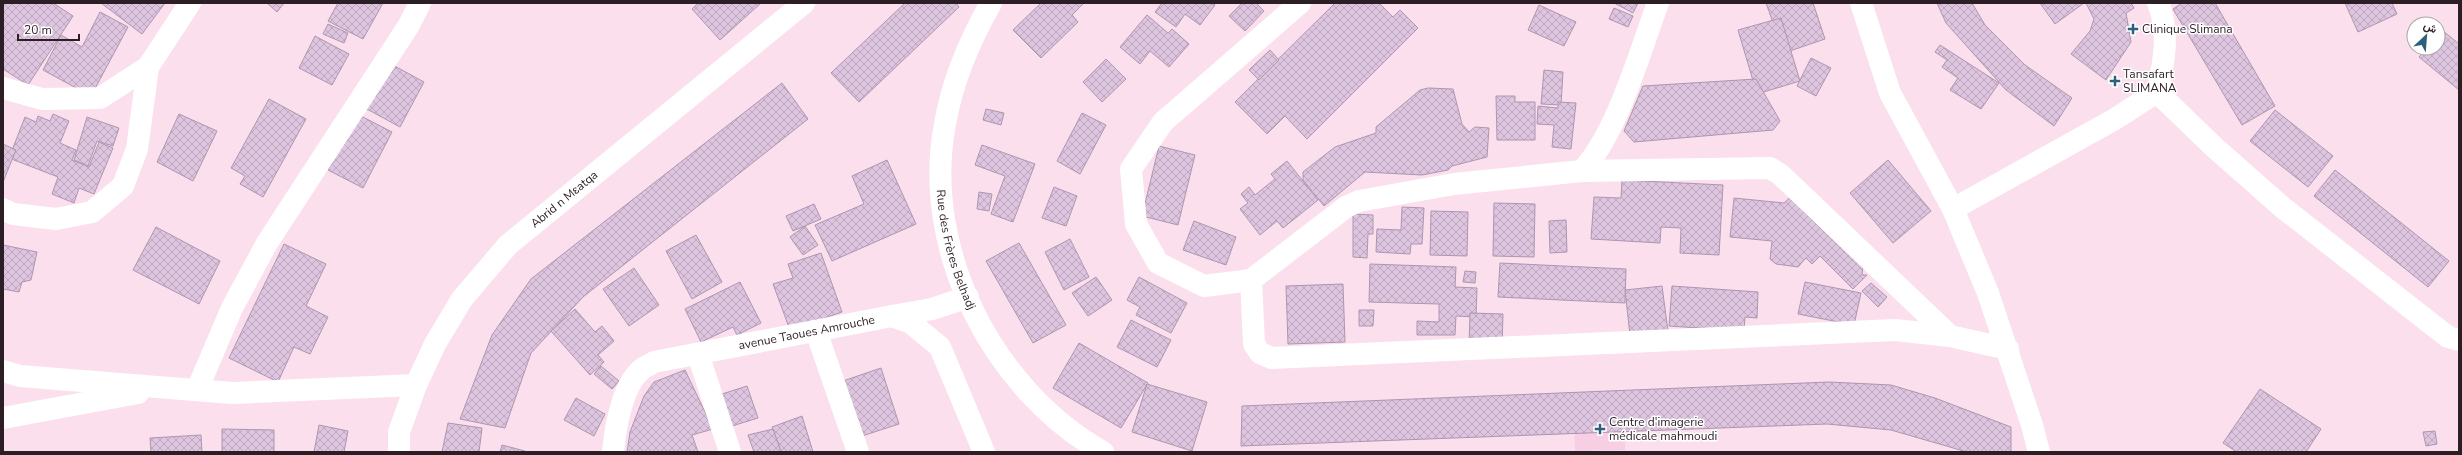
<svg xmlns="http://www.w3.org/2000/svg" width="2462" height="455" font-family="'Nunito Sans',Vazirmatn,sans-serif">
	<defs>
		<pattern id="building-cross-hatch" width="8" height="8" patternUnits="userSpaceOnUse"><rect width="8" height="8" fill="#ddc4df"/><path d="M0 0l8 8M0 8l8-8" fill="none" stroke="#bea8bf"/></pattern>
	</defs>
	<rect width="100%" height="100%" fill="#fbdfed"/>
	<path fill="#f8cee4" d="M1574,407H1624L1625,450L1575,451Z"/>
	<g fill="url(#building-cross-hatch)" stroke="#ae96b0">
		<path d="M3,3H53L73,16L28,85L3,69Z"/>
		<path d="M101,3H165L142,34Z"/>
		<path d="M267,3H284L277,12Z"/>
		<path d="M338,3H383L363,39L328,21Z"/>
		<path d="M698,3H761L720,40L692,9Z"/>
		<path d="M905,3H956L959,7L859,102L831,73Z"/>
		<path d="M1041,3H1084L1072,15L1078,22L1041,58L1013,30Z"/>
		<path d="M1162,3H1212L1215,5L1200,25L1185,14L1176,27L1155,12Z"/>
		<path d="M1242,3H1256L1264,11L1245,31L1229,16Z"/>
		<path d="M1335,3H1379L1393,17L1400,10L1418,28L1307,139L1285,116L1267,134L1235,102Z"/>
		<path d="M1614,3H1638L1633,13Z"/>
		<path d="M1766,3H1813L1825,39L1784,53Z"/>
		<path d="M1937,3H1972L1985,25L2025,65L2072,98L2054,126L2006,90L1946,23Z"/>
		<path d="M2040,3H2084L2055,24Z"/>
		<path d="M2086,3H2131L2134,8L2126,13L2131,42L2106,80L2071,54L2090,31L2094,19Z"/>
		<path d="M2182,3H2215L2275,106L2242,125L2173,9Z"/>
		<path d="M2345,3H2392L2397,14L2358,32Z"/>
		<path d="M1539,5L1576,22L1564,46L1528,30Z"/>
		<path d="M1614,8L1633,16L1628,27L1609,19Z"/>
		<path d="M100,12L128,27L91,96L43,70L61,35L82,47Z"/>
		<path d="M1147,15L1168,33L1172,29L1189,44L1169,67L1150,51L1140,64L1120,47Z"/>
		<path d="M1781,18L1800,81L1757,94L1738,30Z"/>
		<path d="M328,24L348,33L344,43L323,34Z"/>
		<path d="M2442,30L2459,44V90L2419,57L2427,48H2438V35Z"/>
		<path d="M315,36L349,54L332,85L299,68Z"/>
		<path d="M1940,45L1999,83L1981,109L1950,90L1958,78L1942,67L1947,60L1935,52Z"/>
		<path d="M1270,50L1279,60L1259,80L1249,70Z"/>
		<path d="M1811,58L1831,68L1816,96L1797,86Z"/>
		<path d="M1106,59L1126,79L1102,102L1083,82Z"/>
		<path d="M389,63L424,82L400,127L365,108Z"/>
		<path d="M1544,70L1563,72L1561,105L1541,104Z"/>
		<path d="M1756,79L1780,121L1773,130L1634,142L1624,131L1643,86Z"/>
		<path d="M782,83L808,119L583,297L531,353L505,428L460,419L492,335L531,279Z"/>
		<path d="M1428,88L1453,89L1462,124L1469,132L1475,127L1489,128L1487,157L1452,166L1448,170L1422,175L1365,172L1324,206L1303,180V172L1335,147L1376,133V127L1420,90Z"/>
		<path d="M1496,96H1515V102H1535V140H1497Z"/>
		<path d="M269,99L306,119L263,197L240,184L245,176L231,168Z"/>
		<path d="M1558,102L1576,103L1571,149L1552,147L1554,125L1537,124L1538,106L1558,108Z"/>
		<path d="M986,109L1004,113L1001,125L983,120Z"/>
		<path d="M2275,110L2333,156L2308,187L2250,141Z"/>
		<path d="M1082,113L1106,125L1080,174L1057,161Z"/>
		<path d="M53,114L69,121L60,143L76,150L72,160L89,167L99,142L113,148L94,194L79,188L74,203L52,194L58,177L9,158L25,117L36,122L38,116L50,121Z"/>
		<path d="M179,114L217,131L193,181L157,162Z"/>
		<path d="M357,114L392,132L363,188L328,170Z"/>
		<path d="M87,117L119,128L113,146L97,141L88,166L74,160Z"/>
		<path d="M3,144L16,150L3,182Z"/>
		<path d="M982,145L1035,164L1013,222L991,214L1005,176L975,165Z"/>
		<path d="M1159,146L1195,155L1178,225L1142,216Z"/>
		<path d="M887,160L916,224L832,261L815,225L864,204L852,176Z"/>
		<path d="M1888,160L1931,211L1893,243L1850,193Z"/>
		<path d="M1287,161L1318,200L1283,228L1277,221L1260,235L1240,209L1248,203L1241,194L1249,187L1255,195L1275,179L1271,174Z"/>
		<path d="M2335,170L2449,261L2428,287L2314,196Z"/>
		<path d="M1622,180L1723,185L1719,255L1680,253L1681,228L1661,227L1660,243L1591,239L1594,197L1621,198Z"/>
		<path d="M1054,187L1077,196L1066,226L1042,218Z"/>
		<path d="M979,192L992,194L989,211L977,209Z"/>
		<path d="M1795,193L1863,265L1862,275H1867L1853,289L1820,256L1812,264L1806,258L1798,267L1776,264L1770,259L1772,241L1730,237L1734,198L1784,203Z"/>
		<path d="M1494,203L1535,204L1534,257L1493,256Z"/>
		<path d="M814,204L821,219L793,231L786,216Z"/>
		<path d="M1402,207L1424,208L1422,244H1411L1410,254L1376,252L1377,229L1401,230Z"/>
		<path d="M1431,211L1468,212L1467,256L1430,255Z"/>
		<path d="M1353,214L1373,215V234H1368L1367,258L1353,257Z"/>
		<path d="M1566,220L1567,252L1550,253L1549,221Z"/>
		<path d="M1194,221L1236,237L1226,265L1183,250Z"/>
		<path d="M805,226L818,245L803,255L790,237Z"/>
		<path d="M156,227L220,261L199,304L133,270Z"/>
		<path d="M696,235L722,282L692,299L666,251Z"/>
		<path d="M1070,239L1089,277L1064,290L1045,252Z"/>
		<path d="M1019,243L1066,325L1033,343L986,261Z"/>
		<path d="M284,244L326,264L306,306L328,317L310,354L294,347L278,382L229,358Z"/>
		<path d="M3,245L37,252L31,280L22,282L19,292L3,289Z"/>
		<path d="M821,253L842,312L790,330L773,284L793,278L788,264Z"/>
		<path d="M1500,263L1626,269L1625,303L1498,297Z"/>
		<path d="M1370,264L1456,267L1455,287L1477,288L1476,317L1456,316L1455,335H1417V321L1439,322V304L1369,302Z"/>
		<path d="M634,268L659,305L629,326L603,289Z"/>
		<path d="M1465,271L1476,272L1475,283L1463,282Z"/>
		<path d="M1096,277L1112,300L1088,316L1072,293Z"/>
		<path d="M1139,277L1187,303L1171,333L1136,315L1140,307L1127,300Z"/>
		<path d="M740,282L761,323L737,335L733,327L701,342L685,309Z"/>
		<path d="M1805,282L1861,293L1854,325L1798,314Z"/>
		<path d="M1871,283L1887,297L1878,307L1862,291Z"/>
		<path d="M1343,284L1345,342L1288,344L1286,286Z"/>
		<path d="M1662,286L1668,331L1630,335L1625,290Z"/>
		<path d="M1672,286L1758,292L1757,318L1745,317L1744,331L1669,326Z"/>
		<path d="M575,309L595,332L602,326L614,341L598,355L604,362L590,375L551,331Z"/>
		<path d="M1359,310H1374L1373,326H1359Z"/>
		<path d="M1470,313L1503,314L1502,347L1469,346Z"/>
		<path d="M1131,320L1171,340L1157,367L1117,347Z"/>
		<path d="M1079,343L1148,383L1121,428L1053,388Z"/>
		<path d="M601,366L619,381L612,389L594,374Z"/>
		<path d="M881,368L899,424L862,436L843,381Z"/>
		<path d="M685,370L713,429L692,435L698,452H627L630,432L644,396L654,382Z"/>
		<path d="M1829,382L1891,385L1935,398L2011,427V452H1967L1891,430L1827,424L1241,446L1242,406Z"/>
		<path d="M1147,384L1207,402L1192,451L1132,432Z"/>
		<path d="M747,386L758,418L732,426L722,394Z"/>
		<path d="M2260,389L2321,429L2306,452H2237L2223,443Z"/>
		<path d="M576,398L605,414L594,436L564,420Z"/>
		<path d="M802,416L813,452H781L772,427Z"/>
		<path d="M448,423L482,428L479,452H442Z"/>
		<path d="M319,425L348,431L344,452H314Z"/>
		<path d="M222,429L274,430V452H222Z"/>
		<path d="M773,429L781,452H754L748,435Z"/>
		<path d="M2435,431L2437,444L2426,446L2423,432Z"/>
		<path d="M201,435L202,452H151L150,438Z"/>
		<path d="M502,445L525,451V452H500Z"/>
	</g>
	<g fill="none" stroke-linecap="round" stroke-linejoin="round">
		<g stroke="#fff" stroke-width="22">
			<path d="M1300,3L1163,122L1131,169L1136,224L1158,263L1204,286L1251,280L1346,207L1359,201L1454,184L1582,171L1770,168L1781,175L1950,336"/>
			<path d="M1861,3L1890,93L1953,209L1988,293L2032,425L2039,452"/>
			<path d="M3,88L42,99L100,98L148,67"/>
			<path d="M2157,92C2164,63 2170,32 2158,3"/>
			<path d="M1582,171C1618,131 1639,54 1658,3"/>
			<path d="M3,209L13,214L56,219L92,212L123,186L137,149L148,67L190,3"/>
			<path d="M1953,209L2115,119L2157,92L2214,147L2282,207L2448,337L2459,340"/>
			<path d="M1251,280L1254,344L1260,353L1272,358L1895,330L1950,336L2008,349"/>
			<path d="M892,316L932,309L968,297"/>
			<path d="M816,331L858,452"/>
			<path d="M698,354L730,452"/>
			<path d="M3,371L20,376L232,393L416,385"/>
			<path d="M197,390L232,308L267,243L409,25L420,3"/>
			<path d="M3,418L138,393"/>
			<path id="s1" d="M613,452C615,429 622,386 641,370C644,367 650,365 654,362L892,316L911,323L940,347L984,452"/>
		</g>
		<g stroke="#fff" stroke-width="22">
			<path id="s2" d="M991,3C970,40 952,82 945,124C921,250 993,390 1103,452"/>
			<path id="s3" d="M399,452V432L416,385L435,344L462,299L508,245L804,3"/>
		</g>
	</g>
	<g fill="#2c607c" stroke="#fff" stroke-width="1.5">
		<path d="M2131 23h4v4h4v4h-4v4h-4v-4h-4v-4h4z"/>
		<path d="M2113 75h4v4h4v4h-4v4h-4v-4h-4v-4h4z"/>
		<path d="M1598 423h4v4h4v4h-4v4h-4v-4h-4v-4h4z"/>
	</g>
	<g text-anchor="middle" stroke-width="3" stroke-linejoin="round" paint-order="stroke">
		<g font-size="12" fill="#2b1f25" stroke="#fff" text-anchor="start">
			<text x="2142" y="33">Clinique Slimana</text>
			<text x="2123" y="78">Tansafart<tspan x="2123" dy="14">SLIMANA</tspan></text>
			<text x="1609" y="426">Centre d'imagerie<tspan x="1609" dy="14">médicale mahmoudi</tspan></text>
		</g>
		<g font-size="12" fill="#2b1f25" stroke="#fff">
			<text dy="4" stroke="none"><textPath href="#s3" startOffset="311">Abrid n Mɛatqa</textPath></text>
			<text dy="4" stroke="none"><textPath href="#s2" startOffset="258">Rue des Frères Belhadj</textPath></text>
			<text dy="4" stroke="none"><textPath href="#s1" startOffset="259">avenue Taoues Amrouche</textPath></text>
		</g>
	</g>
	<rect width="2462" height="455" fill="none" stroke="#2b1f25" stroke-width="8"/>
	<g transform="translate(2426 36) rotate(26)"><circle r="19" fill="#ffffff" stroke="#aaa5a8"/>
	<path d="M0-3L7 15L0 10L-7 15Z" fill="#2c607c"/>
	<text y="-6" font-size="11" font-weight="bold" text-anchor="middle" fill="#2b1f25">ش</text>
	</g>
	<path d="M18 34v6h61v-6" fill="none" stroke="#2b1f25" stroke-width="2"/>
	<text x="24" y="34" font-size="12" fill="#2b1f25" stroke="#ffffff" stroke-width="3" paint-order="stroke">20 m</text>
</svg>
